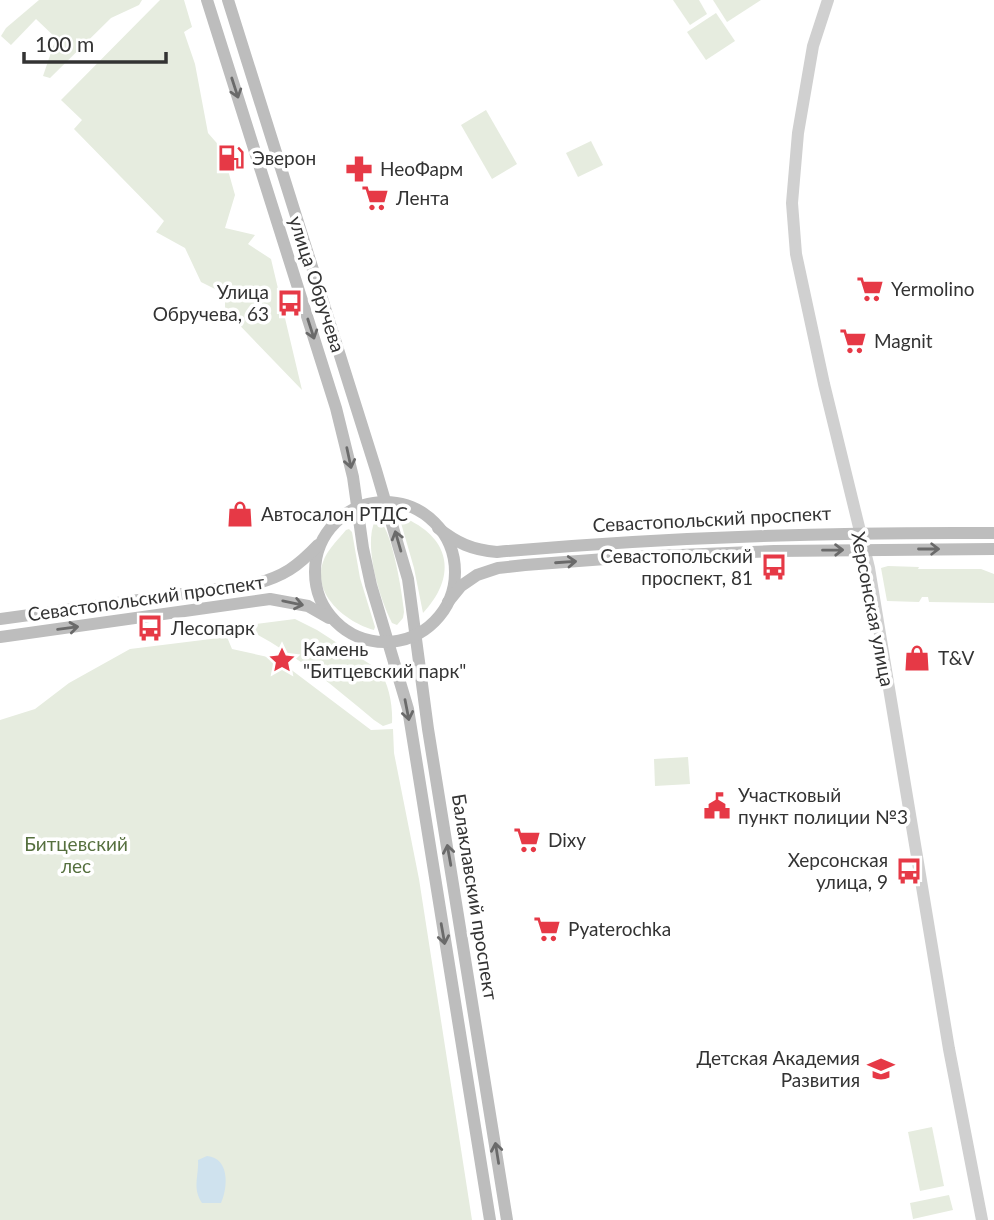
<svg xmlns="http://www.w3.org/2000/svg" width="994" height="1220" font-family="Lato,sans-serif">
	<rect width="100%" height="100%" fill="#fff"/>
	<g fill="#e6ecdf">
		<path d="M39,0H142L139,5L111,18L50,78L43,76L56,38L36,19L11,45L1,36L6,28Z"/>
		<path d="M160,0H184L192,27L184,32L195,64L208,133L222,149L235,195L225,228L255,235L248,244L271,259L302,390L225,310V294L201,282L185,248L156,232L164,221L74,129L82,120L61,100Z"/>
		<path d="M673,0H699L707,14L690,25Z"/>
		<path d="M713,0H761L727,22Z"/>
		<path d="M716,13L735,41L706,60L687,32Z"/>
		<path d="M486,110L517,164L492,179L461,125Z"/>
		<path d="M591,141L603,165L578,177L566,153Z"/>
		<path d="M407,519C452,540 456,578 423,613L414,568L401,523L402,521Z"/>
		<path d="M375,521H380C393,534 402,593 404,612L403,618L397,625L392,623C380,600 363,545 375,521Z"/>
		<path d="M346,530L349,529L352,532L360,578L375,627L374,630C346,622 312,595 323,562C327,550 338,540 346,530Z"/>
		<path d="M888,566L919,567L918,569H981L994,574V603L929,602L928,597H922L919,602L887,601L881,568Z"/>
		<path d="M295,619L317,630L379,670C389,683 393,707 392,723L383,726L374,720C331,684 292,651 241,626Z"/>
		<path d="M227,637L232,649L277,659L371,730L393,729L394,753L419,879L472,1220H0V720L35,709L69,683L130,649Z"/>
		<path d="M688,757L690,784L655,786L654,759Z"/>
		<path d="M932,1127L944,1186L920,1191L908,1132Z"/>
		<path d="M949,1195L953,1210L913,1219L910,1203Z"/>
	</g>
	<path fill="#cfe2ee" d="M207,1156C230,1158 228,1188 221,1203H202C192,1188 199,1176 198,1160Z"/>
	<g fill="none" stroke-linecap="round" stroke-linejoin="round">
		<path stroke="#d0d0d0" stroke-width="12" d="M828,0L813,46L798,133L792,203L796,254L824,384L869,568L949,1049L982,1220"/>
		<g stroke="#bdbdbd" stroke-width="12">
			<path d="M207,0L336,408L353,477L363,548L371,585L408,709L490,1220"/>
			<path d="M228,0L376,470L408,579L428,729L507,1220"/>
			<circle cx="385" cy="572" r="70"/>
			<path d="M438,528C457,543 472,550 497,552C663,537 828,532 994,533"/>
			<path d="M448,602L461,586L477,575L498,568L525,565L632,557L774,551L994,549"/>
			<path d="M0,619L255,584C284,576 297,567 318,545"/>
			<path d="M0,637L270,599L308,606L329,618"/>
		</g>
	</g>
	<defs><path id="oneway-shaft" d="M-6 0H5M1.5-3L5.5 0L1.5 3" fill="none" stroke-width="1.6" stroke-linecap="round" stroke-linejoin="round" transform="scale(1.75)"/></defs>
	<g stroke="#6a6a6a">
		<use href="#oneway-shaft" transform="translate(235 88) rotate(72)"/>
		<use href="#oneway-shaft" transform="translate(311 329) rotate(72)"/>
		<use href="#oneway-shaft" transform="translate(349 458) rotate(78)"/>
		<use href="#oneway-shaft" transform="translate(398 541) rotate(-106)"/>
		<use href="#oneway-shaft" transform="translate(929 549)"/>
		<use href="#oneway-shaft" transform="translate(833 550) rotate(-1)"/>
		<use href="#oneway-shaft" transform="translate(566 562) rotate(-4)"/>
		<use href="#oneway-shaft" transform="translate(293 603) rotate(12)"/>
		<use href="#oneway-shaft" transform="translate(68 628) rotate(-7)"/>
		<use href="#oneway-shaft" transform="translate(407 710) rotate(79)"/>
		<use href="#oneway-shaft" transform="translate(449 855) rotate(-100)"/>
		<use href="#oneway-shaft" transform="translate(443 934) rotate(80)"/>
		<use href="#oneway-shaft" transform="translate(497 1153) rotate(-99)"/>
	</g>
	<defs>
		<g id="fuel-bare" transform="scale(2.1)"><path d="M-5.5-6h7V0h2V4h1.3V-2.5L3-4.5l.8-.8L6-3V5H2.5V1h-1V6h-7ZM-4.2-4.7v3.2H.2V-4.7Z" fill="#e63946" stroke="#fff" stroke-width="2.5" paint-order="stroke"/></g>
		<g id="pharmacy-bare" transform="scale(2.1)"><path d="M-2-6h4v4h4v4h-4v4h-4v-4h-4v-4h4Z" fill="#e63946" stroke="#fff" stroke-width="2.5" paint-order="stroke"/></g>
		<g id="supermarket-bare" transform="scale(2.1)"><path d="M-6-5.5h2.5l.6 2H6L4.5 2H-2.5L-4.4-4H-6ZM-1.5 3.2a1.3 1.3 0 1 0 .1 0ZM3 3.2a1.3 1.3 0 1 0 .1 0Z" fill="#e63946" stroke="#fff" stroke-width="2.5" paint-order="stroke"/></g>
		<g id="bus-bare" transform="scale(2.1)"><path d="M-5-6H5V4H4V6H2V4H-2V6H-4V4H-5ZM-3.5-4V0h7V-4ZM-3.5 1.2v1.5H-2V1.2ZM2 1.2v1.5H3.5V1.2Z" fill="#e63946" stroke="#fff" stroke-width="2.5" paint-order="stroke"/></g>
		<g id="shop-bare" transform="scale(2.1)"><path d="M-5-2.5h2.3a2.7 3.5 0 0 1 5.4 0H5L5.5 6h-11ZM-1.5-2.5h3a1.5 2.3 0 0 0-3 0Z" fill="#e63946" stroke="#fff" stroke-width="2.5" paint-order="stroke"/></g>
		<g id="sight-bare" transform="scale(2.1)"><path d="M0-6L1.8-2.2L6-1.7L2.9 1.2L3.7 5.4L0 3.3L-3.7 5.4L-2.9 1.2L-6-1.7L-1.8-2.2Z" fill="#e63946" stroke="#fff" stroke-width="2.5" paint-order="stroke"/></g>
		<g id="civic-bare" transform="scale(2.1)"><path d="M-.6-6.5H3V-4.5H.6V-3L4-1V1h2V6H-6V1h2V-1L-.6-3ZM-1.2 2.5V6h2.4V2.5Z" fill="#e63946" stroke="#fff" stroke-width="2.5" paint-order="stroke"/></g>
		<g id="school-bare" transform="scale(2.1)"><path d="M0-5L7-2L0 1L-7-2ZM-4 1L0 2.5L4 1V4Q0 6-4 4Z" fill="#e63946" stroke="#fff" stroke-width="2.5" paint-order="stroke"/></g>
	</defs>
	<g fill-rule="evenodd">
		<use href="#fuel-bare" x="231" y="158"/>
		<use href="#pharmacy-bare" x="359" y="169"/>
		<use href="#supermarket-bare" x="375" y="198"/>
		<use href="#supermarket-bare" x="870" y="289"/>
		<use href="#bus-bare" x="290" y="303"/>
		<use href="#supermarket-bare" x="853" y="341"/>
		<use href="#shop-bare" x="240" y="514"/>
		<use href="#bus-bare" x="774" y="567"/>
		<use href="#bus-bare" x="150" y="628"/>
		<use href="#shop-bare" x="917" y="658"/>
		<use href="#sight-bare" x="282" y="660"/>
		<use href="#civic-bare" x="717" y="806"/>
		<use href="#supermarket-bare" x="527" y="840"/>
		<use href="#bus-bare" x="909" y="871"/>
		<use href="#supermarket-bare" x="547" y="929"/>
		<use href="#school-bare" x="881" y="1069"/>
	</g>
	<g text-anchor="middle" stroke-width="7" stroke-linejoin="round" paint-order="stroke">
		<g font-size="19" fill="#333" stroke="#fff" text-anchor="start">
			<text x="252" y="165">Эверон</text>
			<text x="380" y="176">НеоФарм</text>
			<text x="396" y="205">Лента</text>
			<text x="891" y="296">Yermolino</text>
			<text x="269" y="299" text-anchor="end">Улица<tspan x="269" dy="22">Обручева, 63</tspan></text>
			<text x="874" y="348">Magnit</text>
			<text x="261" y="521">Автосалон РТДС</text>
			<text x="753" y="563" text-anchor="end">Севастопольский<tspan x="753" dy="22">проспект, 81</tspan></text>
			<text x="171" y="635">Лесопарк</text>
			<text x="303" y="656">Камень<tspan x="303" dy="22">"Битцевский парк"</tspan></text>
			<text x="938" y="665">T&amp;V</text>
			<text x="738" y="802">Участковый<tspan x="738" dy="22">пункт полиции №3</tspan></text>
			<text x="548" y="847">Dixy</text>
			<text x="888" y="867" text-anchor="end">Херсонская<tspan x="888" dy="22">улица, 9</tspan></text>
			<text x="568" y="936">Pyaterochka</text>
			<text x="860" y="1065" text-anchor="end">Детская Академия<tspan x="860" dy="22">Развития</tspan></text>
		</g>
		<g font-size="19" fill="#333" stroke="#fff">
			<text transform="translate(317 284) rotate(72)" y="7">улица Обручева</text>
			<text transform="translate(712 519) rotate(-3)" y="7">Севастопольский проспект</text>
			<text transform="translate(146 598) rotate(-8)" y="7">Севастопольский проспект</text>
			<text transform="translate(873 609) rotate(79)" y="7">Херсонская улица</text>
			<text transform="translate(475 897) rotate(81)" y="7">Балаклавский проспект</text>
		</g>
		<g font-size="19" fill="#56703f" stroke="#fff">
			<text x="76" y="851">Битцевский<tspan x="76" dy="22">лес</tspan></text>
		</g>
	</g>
	<path d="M24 52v10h142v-10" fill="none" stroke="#333333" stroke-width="3.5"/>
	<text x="35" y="52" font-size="21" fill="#333333" stroke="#ffffff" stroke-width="5" paint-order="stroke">100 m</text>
</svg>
